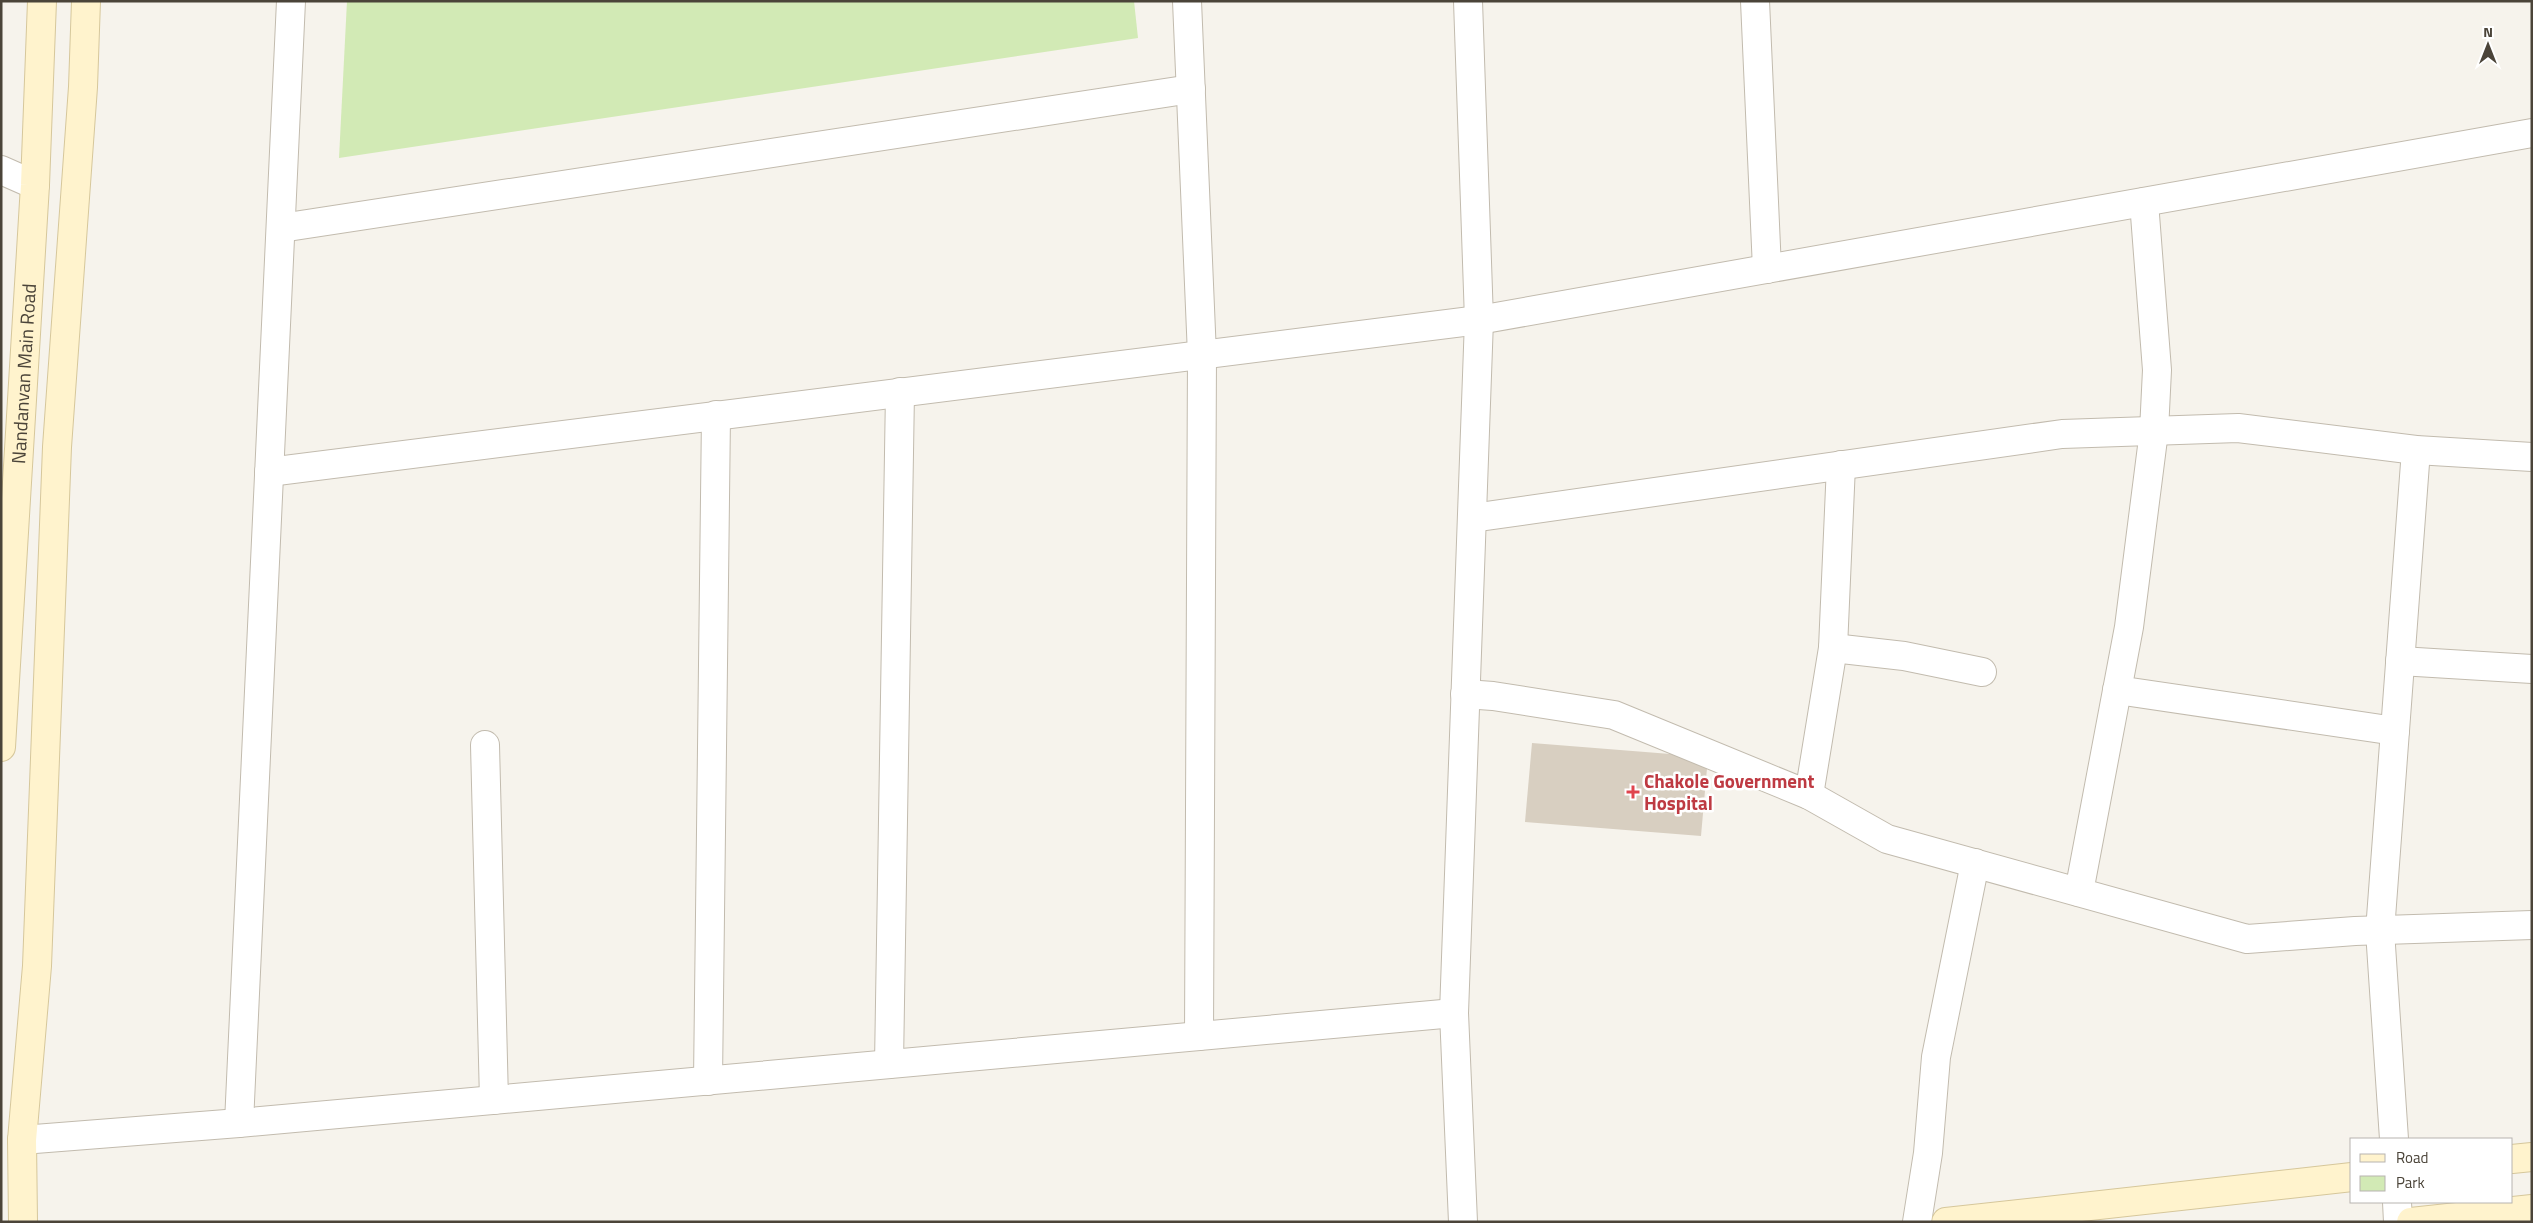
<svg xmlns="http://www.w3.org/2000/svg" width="2533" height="1223" font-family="'Titillium Web',sans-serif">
	<rect width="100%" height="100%" fill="#f6f3ec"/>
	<path fill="#d2eab5" d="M347,1H1134L1138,38L339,158Z"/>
	<path fill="#d8cfc1" d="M1532,743L1708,757L1701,836L1525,822Z"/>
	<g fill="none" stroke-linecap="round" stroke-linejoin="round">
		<g stroke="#c2bbae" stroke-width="30">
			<g id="street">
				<path d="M1187,1L1202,355L1199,1036"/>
				<path d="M1755,1L1767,269"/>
				<path d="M1,170L35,185"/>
				<path d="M281,228L1191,89"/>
				<path d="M269,472L1479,320L2532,133"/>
				<path d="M1472,518L2062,434L2238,428L2416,450L2532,457"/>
				<path d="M1833,648L1904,656L1982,672"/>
				<path d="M2400,661L2532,669"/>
				<path d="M2117,690L2395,731"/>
				<path d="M1465,694L1493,696L1614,715L1809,795L1887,839L2247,939L2355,931L2532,925"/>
				<path d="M485,745L494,1100"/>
				<path d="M1809,795L1833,648L1841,465"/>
				<path d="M2079,892L2129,627L2154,431L2157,370L2144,202"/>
				<path d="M889,1064L900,392"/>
				<path d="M708,1081L716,415"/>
				<path d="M239,1123L291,1"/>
				<path d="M2394,1139L2380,931L2416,450"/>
				<path d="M22,1140L239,1123L1454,1013"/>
				<path d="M2397,1202L2398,1222"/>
				<path d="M1463,1222L1454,1013L1479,320L1468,1"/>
				<path d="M1917,1222L1928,1153L1936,1057L1975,863"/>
			</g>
		</g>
		<g stroke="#d6c79b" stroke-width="30">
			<g id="secondary">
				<path id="s1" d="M1,747L35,185L42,1"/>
				<path d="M2512,1159L2532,1157"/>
				<path d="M23,1222L22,1140L37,966L57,447L83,87L86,1"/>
				<path d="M1946,1222L2352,1177"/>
				<path d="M2411,1222L2532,1209"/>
			</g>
		</g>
		<use href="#street" stroke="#fff" stroke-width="28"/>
		<use href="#secondary" stroke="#fff3cd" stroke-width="28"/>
	</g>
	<path fill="#e0444e" stroke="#fff" stroke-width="2" d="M1630.5 784.5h5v5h5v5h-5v5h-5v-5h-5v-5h5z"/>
	<g text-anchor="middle" stroke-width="5" stroke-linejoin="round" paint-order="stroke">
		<g font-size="19" fill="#4b4439" stroke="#fff">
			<text dy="7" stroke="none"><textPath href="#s1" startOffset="374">Nandanvan Main Road</textPath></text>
		</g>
		<g font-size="19" font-weight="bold" fill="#be3a42" stroke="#fff" text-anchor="start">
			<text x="1644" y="788">Chakole Government<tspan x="1644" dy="22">Hospital</tspan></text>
		</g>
	</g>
	<rect width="2533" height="1223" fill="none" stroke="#4b4439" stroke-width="5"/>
	<rect x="2350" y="1138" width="162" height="65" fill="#ffffff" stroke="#b7b4b0"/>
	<rect x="2360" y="1154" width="25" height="8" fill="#fff3cd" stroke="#b7b4b0"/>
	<text x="2396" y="1163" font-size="15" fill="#4b4439">Road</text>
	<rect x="2360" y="1176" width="25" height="15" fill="#d2eab5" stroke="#b7b4b0"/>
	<text x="2396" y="1188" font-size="15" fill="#4b4439">Park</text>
	<g transform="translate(2488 45)" stroke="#ffffff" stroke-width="4" paint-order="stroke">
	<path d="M0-4L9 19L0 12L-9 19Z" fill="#4b4439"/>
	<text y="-8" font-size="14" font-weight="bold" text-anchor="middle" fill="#4b4439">N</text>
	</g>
</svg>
